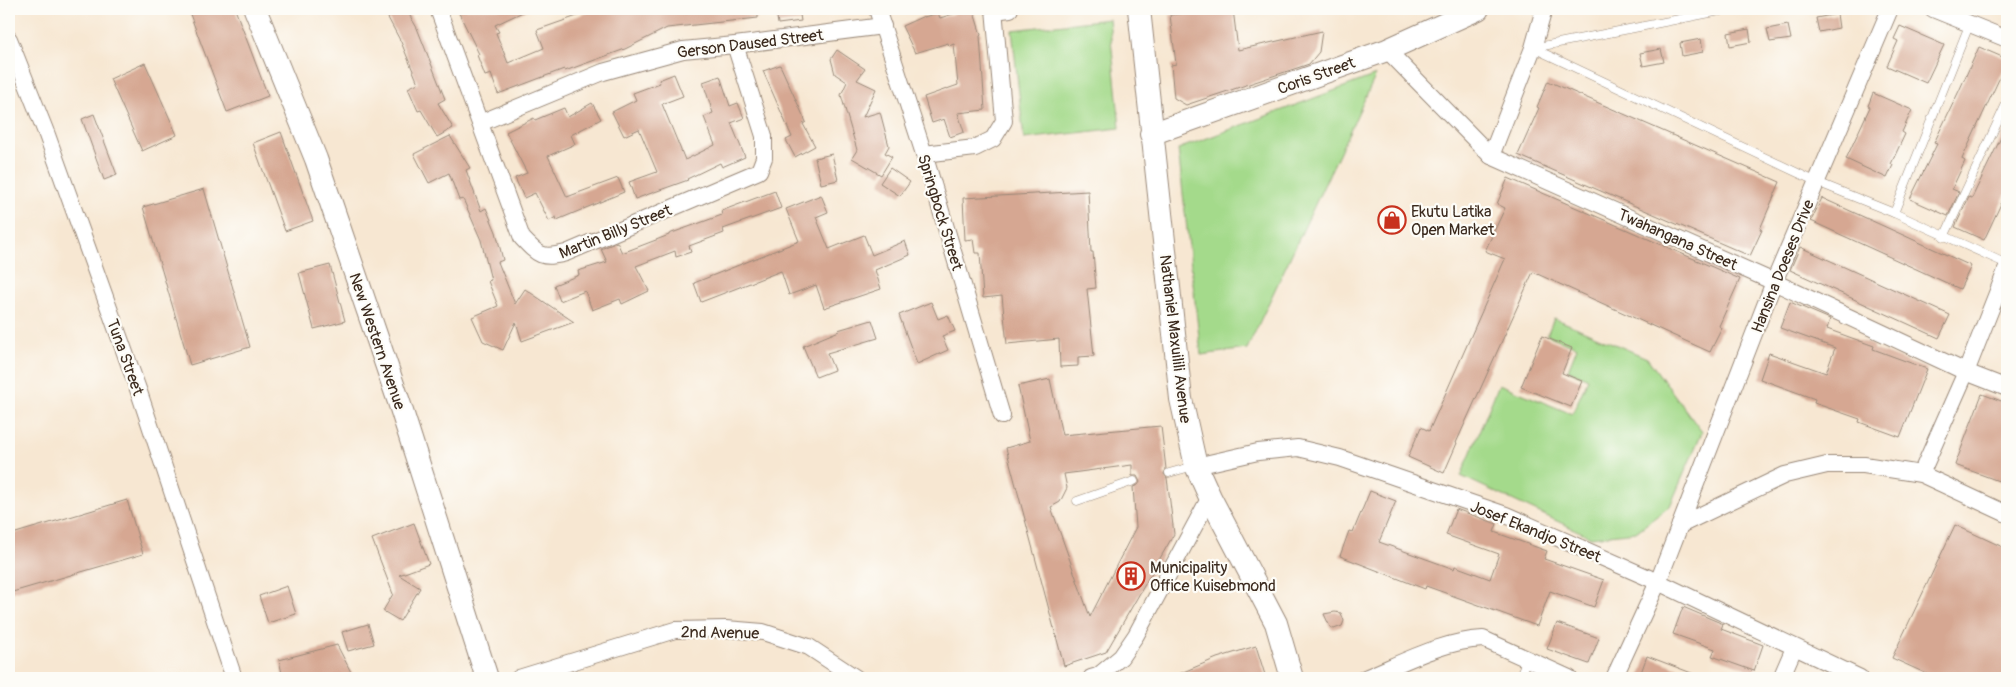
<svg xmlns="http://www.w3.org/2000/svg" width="2016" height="687" font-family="Pangolin,sans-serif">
	<rect width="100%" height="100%" fill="#fdfcf7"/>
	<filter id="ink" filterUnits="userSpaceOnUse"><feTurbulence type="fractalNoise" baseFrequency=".02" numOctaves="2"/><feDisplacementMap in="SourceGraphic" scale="10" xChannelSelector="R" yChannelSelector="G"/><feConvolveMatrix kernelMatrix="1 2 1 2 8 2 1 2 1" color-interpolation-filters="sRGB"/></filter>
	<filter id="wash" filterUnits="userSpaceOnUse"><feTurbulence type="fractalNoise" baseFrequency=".0096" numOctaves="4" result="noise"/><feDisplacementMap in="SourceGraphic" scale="20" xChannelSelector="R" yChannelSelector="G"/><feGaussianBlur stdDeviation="1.12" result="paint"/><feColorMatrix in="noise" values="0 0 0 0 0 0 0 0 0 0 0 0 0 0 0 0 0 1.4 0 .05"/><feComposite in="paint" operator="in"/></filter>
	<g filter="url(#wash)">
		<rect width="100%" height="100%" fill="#f7e7d2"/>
		<g fill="#a4da8b" stroke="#708254">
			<path d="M1109,19L1120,128L1024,139L1012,30Z"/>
			<path d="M1376,75L1247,349L1201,355L1178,149Z"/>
			<path d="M1554,318L1647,358L1702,432L1670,506L1636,532L1591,537L1461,476L1499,384L1572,414L1588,379L1568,370L1577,347L1547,335Z"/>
		</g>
		<g id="blocks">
			<g fill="#d6a792" fill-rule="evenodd">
				<path d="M188,9H235L268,96L227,112Z"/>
				<path d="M396,9H406L417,28L445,99L438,103L453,128L437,137L421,110L418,111L408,88L418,83L401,42L386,14Z"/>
				<path d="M457,9H529L495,25L499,32L496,33L508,63L544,48L537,30L597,9H758V18L667,28L625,49L565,71L564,69L498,94L491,74L485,76L477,55L479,54Z"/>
				<path d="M776,9H799L801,21L778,24Z"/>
				<path d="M969,9H973L981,35L980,36L985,110L958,113L964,132L950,137L944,119L932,123L924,97L958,85L954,44L949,46L948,43L915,53L902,26L924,16V17L938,13L940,18Z"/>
				<path d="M1219,9H1233L1238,50L1322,31L1319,52L1309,64L1186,105L1174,98L1171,65L1176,64L1170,15Z"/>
				<path d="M1837,14L1839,28L1819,32L1816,18Z"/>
				<path d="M1788,25L1791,39L1770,42L1767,29Z"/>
				<path d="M1900,26L1944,45L1926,83L1887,66L1898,41L1894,39Z"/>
				<path d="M1749,29L1751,42L1730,46L1728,33Z"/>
				<path d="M1701,39L1703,52L1682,56L1680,43Z"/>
				<path d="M1979,47L2007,59V62L1962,159L1965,161L1952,189L1959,192L1948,216L1910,199L1937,144L1934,143L1959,91Z"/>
				<path d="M1661,49L1664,62L1643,66L1640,53Z"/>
				<path d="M837,50L865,69L857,80L876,89L863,117L880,112L889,146L885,153L892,157L881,175L852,158L857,150L841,95L847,82L835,74L831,59Z"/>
				<path d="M145,63L177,135L142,151L110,79Z"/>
				<path d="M780,65L806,122L803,124L815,146L795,157L786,140L792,137L763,71Z"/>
				<path d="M674,74L683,96L662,104L685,160L715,145L704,117L713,113L703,82L720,76L730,106L738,103L744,118L731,123L745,157L722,167L720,163L687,179L688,180L635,199L629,182L657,172L639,129L624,136L612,112L636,100L633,93L660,83L659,80Z"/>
				<path d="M1548,81L1780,182L1760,229L1762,230L1750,256L1518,155L1539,108L1537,107Z"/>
				<path d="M1873,93L1912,110L1902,132L1905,134L1891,164L1893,165L1887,178L1846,159L1870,107L1868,106Z"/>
				<path d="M592,103L601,119L571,135L575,144L548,156L567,197L618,178L624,192L557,220L556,217L549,221L535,193L524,198L515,178L527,173L506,132L534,118L535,120L564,108L568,117Z"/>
				<path d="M94,114L117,175L104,180L82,119Z"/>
				<path d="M2007,125V191L1984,240L1955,227L1969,197L1972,198Z"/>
				<path d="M281,132L313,221L285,231L253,143Z"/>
				<path d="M450,136L470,168L466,170L481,211L486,208L496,232L503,260L498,262L515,304L525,289L574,322L522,341L516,322L503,350L483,341L472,317L498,306L488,281L491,280L481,240L463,199L459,200L449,173L429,183L414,154Z"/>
				<path d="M832,154L838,180L821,184L815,158Z"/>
				<path d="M890,168L910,182L900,196L880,183Z"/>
				<path d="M1508,178L1740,279L1719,326L1722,328L1710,352L1533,272L1456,443H1457L1444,473L1408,457L1421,427L1429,431L1505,259L1485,251L1505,208L1497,204Z"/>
				<path d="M204,189L250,347L190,365L143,207Z"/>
				<path d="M775,191L781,208L723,229L724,233L689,246L691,252L676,257L675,251L636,266L649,291L622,304L620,299L592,310L585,291L560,301L554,285L579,275L578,271L607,262L601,249L617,242L622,253L669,235V234L722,215L721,211Z"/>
				<path d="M1088,191L1091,252H1093L1096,288L1087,289L1094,356L1078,357V366L1060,367L1059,339L1007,344L1002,296L983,298L980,253H975L973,239L965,240L963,198Z"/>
				<path d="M821,195L828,212L816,217L829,249L864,235L872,255L905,241L910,255L875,270L881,289L824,308L816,285L789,295L781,271L701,302L694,283L799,241L786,209Z"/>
				<path d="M1822,198L1971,266L1960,289L1811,221Z"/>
				<path d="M1800,247L1950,315L1939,338L1790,270Z"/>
				<path d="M330,265L345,321L314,329L299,273Z"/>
				<path d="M931,302L938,319L948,315L955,331L942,336L948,350L917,364L899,315Z"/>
				<path d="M1790,302L1830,319L1827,329L1874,346L1873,349L1927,369L1900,437L1859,422L1860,419L1814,403L1815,399L1760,379L1769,353L1826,373L1835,348L1780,328Z"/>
				<path d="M872,320L878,338L827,353L834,370L816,377L803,346L839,331L838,330Z"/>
				<path d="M1542,336L1572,348L1562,373L1582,381L1571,407L1521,387Z"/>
				<path d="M1050,379L1062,435L1161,426L1166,469L1164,474L1167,478L1174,534L1106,652L1064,666L1006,448L1030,441L1018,386ZM1132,465V476H1137L1140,482L1138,485L1133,487L1136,527L1090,617L1051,507L1060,502L1067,488L1064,474Z"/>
				<path d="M1982,394L2007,403V484L1955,465Z"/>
				<path d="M1370,491L1396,501L1379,542L1454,569L1455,566L1490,579L1499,554L1446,535L1456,509L1497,524L1494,532L1547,551L1544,559L1604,580L1594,607L1550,591L1537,626L1426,586L1425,589L1340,556L1349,531L1353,532Z"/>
				<path d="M127,500L143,554L9,593V535Z"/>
				<path d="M414,523L429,564L399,575L420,588L400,621L383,611L393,594L372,539Z"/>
				<path d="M1955,525L2007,549V678H1936L1892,658Z"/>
				<path d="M287,586L296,614L268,623L259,596Z"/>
				<path d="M1683,607L1723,624L1721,629L1763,645L1754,671L1712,656L1715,649L1673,634Z"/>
				<path d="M1335,612L1341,613L1344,621L1342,626L1334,629L1330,627L1324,614Z"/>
				<path d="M1557,623L1599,638L1589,664L1547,649Z"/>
				<path d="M368,624L374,644L348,651L342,632Z"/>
				<path d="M337,645L354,678H283L279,660Z"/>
				<path d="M1256,646L1266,678H1169L1217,658Z"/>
				<path d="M1647,656L1702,677V678H1639Z"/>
			</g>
		</g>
	</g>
	<g filter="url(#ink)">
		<use href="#blocks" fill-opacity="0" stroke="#998878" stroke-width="1"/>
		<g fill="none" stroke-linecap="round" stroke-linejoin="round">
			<g stroke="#998878" stroke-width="9">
				<g id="lane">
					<path d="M1533,48L1817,182L1894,213L2007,264"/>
					<path d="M1533,48L1730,9"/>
					<path d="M1894,213L1970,23"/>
					<path d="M1944,237L2007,102"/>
					<path d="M1169,473L1194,466"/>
					<path d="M1077,501L1134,481"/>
					<path d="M1519,678L1527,659"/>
				</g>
			</g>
			<g stroke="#998878" stroke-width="18">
				<g id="street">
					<path d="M438,9L522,238C539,256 542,259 566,253L759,171L764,158V136L735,45"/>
					<path d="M877,9L924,154L1002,416"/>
					<path d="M1544,9L1533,48L1491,156L1774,282L1966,372L2007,388"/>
					<path d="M1933,9L2007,39"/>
					<path d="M994,11L1010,9"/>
					<path d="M9,39L47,135L139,392L234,678"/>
					<path d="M1387,50L1491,156"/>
					<path d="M480,123L603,72L683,50L735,45L883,26"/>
					<path d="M924,154L975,148L993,139L1004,121L994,9"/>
					<path d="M1196,466L1258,452L1298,448L1340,458L1506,515L1658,582L1860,678"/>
					<path d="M1921,474L1966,372L2007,268"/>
					<path d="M1680,525L1785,475L1827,465H1864L1921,474L2007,514"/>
					<path d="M519,678L675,630L726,629L763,632L809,647L856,678"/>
					<path d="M1091,678L1098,676L1121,657L1136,635L1210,497"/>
					<path d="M1365,678C1402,663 1442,641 1483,639L1569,678"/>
					<path d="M1614,678L1658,582L1774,282L1890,9"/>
					<path d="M1781,678L1794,648"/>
				</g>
			</g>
			<g stroke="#998878" stroke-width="24">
				<g id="secondary">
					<path d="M255,9L316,159L399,402L487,678"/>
					<path d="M1139,9L1181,399L1196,466L1210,497L1276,623L1292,678"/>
					<path d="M1151,134L1387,50L1478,9"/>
				</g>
			</g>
			<use href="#lane" stroke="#fff" stroke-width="8"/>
			<use href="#street" stroke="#fff" stroke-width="16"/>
			<use href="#secondary" stroke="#fff" stroke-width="22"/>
		</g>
	</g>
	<defs>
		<g id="shop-ring" transform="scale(1.4375)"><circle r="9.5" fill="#fdfcf7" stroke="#c8321e" stroke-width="1.5"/><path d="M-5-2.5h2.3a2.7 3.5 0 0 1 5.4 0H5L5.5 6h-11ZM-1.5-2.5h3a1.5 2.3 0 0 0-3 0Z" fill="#c8321e"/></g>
		<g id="building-ring" transform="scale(1.4375)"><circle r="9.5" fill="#fdfcf7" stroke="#c8321e" stroke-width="1.5"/><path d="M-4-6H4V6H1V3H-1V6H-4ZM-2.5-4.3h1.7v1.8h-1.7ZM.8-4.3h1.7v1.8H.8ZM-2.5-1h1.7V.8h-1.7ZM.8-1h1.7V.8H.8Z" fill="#c8321e"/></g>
	</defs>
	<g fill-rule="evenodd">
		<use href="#shop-ring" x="1392" y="220"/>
		<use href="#building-ring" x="1131" y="576"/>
	</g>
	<g text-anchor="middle" stroke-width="4.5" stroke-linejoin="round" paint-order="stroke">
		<g font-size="16" fill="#3b2a1e" stroke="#fdfcf7">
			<text transform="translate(750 43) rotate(-7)" y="6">Gerson Daused Street</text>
			<text transform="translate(1316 75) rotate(-20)" y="6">Coris Street</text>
			<text transform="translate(941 212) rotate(73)" y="6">Springbock Street</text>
			<text transform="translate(615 231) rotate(-22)" y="6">Martin Billy Street</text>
			<text transform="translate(1678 239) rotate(24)" y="6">Twahangana Street</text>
			<text transform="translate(1782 266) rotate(-68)" y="6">Hansina Doeses Drive</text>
			<text transform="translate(1176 339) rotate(83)" y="6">Nathaniel Maxuilili Avenue</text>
			<text transform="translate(378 341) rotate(71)" y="6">New Western Avenue</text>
			<text transform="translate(126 357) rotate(70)" y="6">Tuna Street</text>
			<text transform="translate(1536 531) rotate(22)" y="6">Josef Ekandjo Street</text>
			<text transform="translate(720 632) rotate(1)" y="6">2nd Avenue</text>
		</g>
		<g font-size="16" fill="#3b2a1e" stroke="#fdfcf7" text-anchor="start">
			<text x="1411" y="217">Ekutu Latika<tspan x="1411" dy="18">Open Market</tspan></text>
			<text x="1150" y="573">Municipality<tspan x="1150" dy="18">Office Kuisebmond</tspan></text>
		</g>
	</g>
	<rect width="2016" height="687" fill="none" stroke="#fdfcf7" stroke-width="30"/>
</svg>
